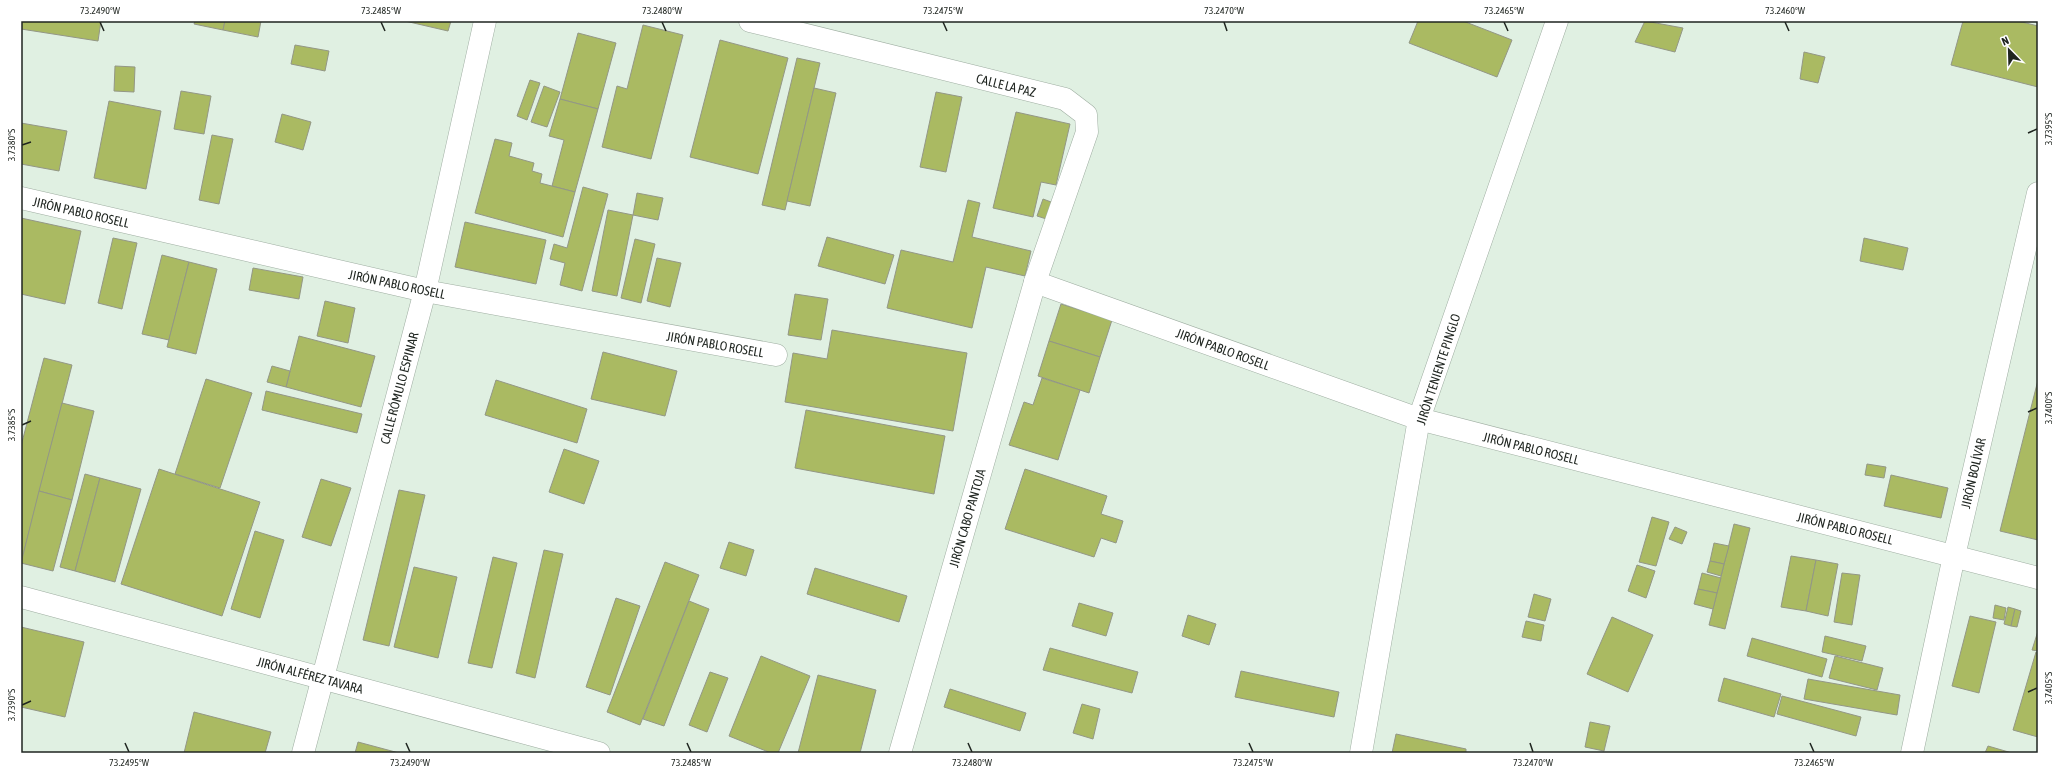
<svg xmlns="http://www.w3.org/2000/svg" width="2059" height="774" font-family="'Asap Condensed',sans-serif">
	<rect width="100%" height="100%" fill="#e0f0e2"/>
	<g fill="#aaba62" stroke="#939786">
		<path d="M21,21H101L98,41L21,29Z"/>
		<path d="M195,21H225L223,30L194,24Z"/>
		<path d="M225,21H261L258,37L223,30Z"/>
		<path d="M405,21H451L448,31Z"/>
		<path d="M1418,21H1463L1512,40L1497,77L1409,43Z"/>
		<path d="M1645,21L1683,28L1675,52L1635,42Z"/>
		<path d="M1963,21H2018L2038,26V87L1951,65Z"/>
		<path d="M643,25L683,35L651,159L602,147L617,86L627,89Z"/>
		<path d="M578,33L616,43L598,109L560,99Z"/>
		<path d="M720,40L788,58L758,174L690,157Z"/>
		<path d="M295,45L329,51L325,71L291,64Z"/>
		<path d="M1804,52L1825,57L1818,83L1800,79Z"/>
		<path d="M797,58L820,63L785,210L762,205Z"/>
		<path d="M115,66L135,67L134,92L114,91Z"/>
		<path d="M530,80L540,83L527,120L517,116Z"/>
		<path d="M544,86L560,92L547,127L531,122Z"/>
		<path d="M814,88L836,93L810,206L787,201Z"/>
		<path d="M181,91L211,96L204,134L174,129Z"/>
		<path d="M936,92L962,97L946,172L920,167Z"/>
		<path d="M560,99L598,109L575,192L552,186L564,140L549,136Z"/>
		<path d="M109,101L161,111L146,189L94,178Z"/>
		<path d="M1016,112L1070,124L1056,185L1041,182L1033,217L993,208Z"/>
		<path d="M282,114L311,122L303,150L275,142Z"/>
		<path d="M21,123L67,131L59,171L21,164Z"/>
		<path d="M212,135L233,139L219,204L199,200Z"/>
		<path d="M495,139L512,143L509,156L534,163L532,171L542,174L540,183L575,192L563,237L475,213Z"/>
		<path d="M583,187L608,194L582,291L560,285L565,263L550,259L554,244L567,248Z"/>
		<path d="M637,193L663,198L658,220L633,215Z"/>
		<path d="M1043,199L1062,206L1056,222L1037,216Z"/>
		<path d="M968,200L980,203L972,237L1031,251L1025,276L986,267L972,328L887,308L901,250L953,262Z"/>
		<path d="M608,210L633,215L617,296L592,291Z"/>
		<path d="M21,218L81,231L65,304L21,294Z"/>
		<path d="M465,222L546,240L536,284L455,267Z"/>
		<path d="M827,237L894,255L885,284L818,266Z"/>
		<path d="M113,238L137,243L122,309L98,303Z"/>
		<path d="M1864,238L1908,248L1903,270L1860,261Z"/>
		<path d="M635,239L655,244L641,303L621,298Z"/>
		<path d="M162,255L189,262L169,340L142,334Z"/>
		<path d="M657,258L681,263L670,307L647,301Z"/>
		<path d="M189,262L217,269L196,354L167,347Z"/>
		<path d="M253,268L303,277L299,299L249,290Z"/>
		<path d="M795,294L828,299L821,340L788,335Z"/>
		<path d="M325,301L355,308L348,343L317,336Z"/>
		<path d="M1061,304L1112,320L1100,357L1049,341Z"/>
		<path d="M832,330L967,353L953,431L785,402L793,353L827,359Z"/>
		<path d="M299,336L375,356L361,407L286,387Z"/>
		<path d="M1049,341L1100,357L1089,393L1038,376Z"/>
		<path d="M603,352L677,371L665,416L591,399Z"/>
		<path d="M44,358L72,365L21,563V446Z"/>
		<path d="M272,366L290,371L286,387L267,382Z"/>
		<path d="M1042,378L1080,390L1058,460L1009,445L1024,402L1033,405Z"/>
		<path d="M206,379L252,393L220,488L175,474Z"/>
		<path d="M496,380L587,409L577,443L485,415Z"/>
		<path d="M2038,380V540L2000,531Z"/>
		<path d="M266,391L362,414L357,433L262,410Z"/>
		<path d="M62,403L94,411L72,500L39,491Z"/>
		<path d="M806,410L945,436L934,494L795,468Z"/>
		<path d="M564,449L599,461L584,504L549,492Z"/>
		<path d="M1867,464L1886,467L1884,478L1865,475Z"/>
		<path d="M159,469L260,502L222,616L121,584Z"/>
		<path d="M1025,469L1107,496L1101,514L1123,521L1116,543L1101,538L1094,557L1005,529Z"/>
		<path d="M85,474L100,478L75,571L60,567Z"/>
		<path d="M1891,475L1948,488L1941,518L1884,506Z"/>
		<path d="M100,478L141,489L115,582L75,571Z"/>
		<path d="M321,479L351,488L331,546L302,537Z"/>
		<path d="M399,490L425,495L389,646L363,640Z"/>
		<path d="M39,491L72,500L53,571L21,563Z"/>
		<path d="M1652,517L1669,522L1656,566L1639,562Z"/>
		<path d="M1734,524L1750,528L1725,629L1709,625Z"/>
		<path d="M1675,527L1687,532L1682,544L1669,539Z"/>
		<path d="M255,531L284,540L260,618L231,609Z"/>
		<path d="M729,542L754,550L746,576L720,568Z"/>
		<path d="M1714,543L1729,546L1724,564L1710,561Z"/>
		<path d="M544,550L563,554L535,678L516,673Z"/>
		<path d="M1791,556L1816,560L1806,611L1781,607Z"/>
		<path d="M493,557L517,563L492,668L468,663Z"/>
		<path d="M1816,560L1838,564L1828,616L1806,611Z"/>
		<path d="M1710,561L1724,564L1721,576L1707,572Z"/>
		<path d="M665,562L699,575L640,725L607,712Z"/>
		<path d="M1637,565L1655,571L1646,598L1628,591Z"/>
		<path d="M414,567L457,577L438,658L394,647Z"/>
		<path d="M815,568L907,596L899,622L807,594Z"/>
		<path d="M1702,573L1721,578L1717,593L1698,589Z"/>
		<path d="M1842,573L1860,575L1852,625L1834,622Z"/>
		<path d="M1698,589L1717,593L1713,609L1694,604Z"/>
		<path d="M1534,594L1551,599L1545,621L1528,617Z"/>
		<path d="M616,598L640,606L610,695L586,687Z"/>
		<path d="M689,601L709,609L664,726L643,719Z"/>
		<path d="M1079,603L1113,613L1106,636L1072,626Z"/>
		<path d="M1995,605L2006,608L2004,620L1993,618Z"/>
		<path d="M2008,607L2015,609L2011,626L2004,624Z"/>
		<path d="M2015,609L2021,611L2017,627L2011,626Z"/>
		<path d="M1188,615L1216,624L1209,645L1182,636Z"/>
		<path d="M1970,616L1996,622L1979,693L1952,686Z"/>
		<path d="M1612,617L1653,635L1628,692L1587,674Z"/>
		<path d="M1526,621L1544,625L1541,641L1522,637Z"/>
		<path d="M21,627L84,642L65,717L21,707Z"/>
		<path d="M2038,631V651L2032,650Z"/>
		<path d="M1825,636L1866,646L1862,661L1822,652Z"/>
		<path d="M1752,638L1827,659L1822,677L1747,656Z"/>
		<path d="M1050,648L1138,672L1132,693L1043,670Z"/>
		<path d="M2036,652L2038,653V737L2013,730Z"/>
		<path d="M761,656L810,676L778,753H771L729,736Z"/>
		<path d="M1835,656L1883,668L1877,690L1829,678Z"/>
		<path d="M1241,671L1339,692L1334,717L1235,697Z"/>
		<path d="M710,672L728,678L707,732L689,725Z"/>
		<path d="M818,675L876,690L860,753H798Z"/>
		<path d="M1724,678L1781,694L1774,717L1718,701Z"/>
		<path d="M1808,679L1900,695L1897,715L1804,699Z"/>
		<path d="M950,689L1026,713L1020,731L944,707Z"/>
		<path d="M1782,696L1861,717L1856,736L1777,714Z"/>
		<path d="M1082,704L1100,709L1093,739L1073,733Z"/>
		<path d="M194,712L271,732L265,753H184Z"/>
		<path d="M1590,722L1610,726L1604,751L1585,747Z"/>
		<path d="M1396,734L1466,749V753H1392Z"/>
		<path d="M358,742L399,753H355Z"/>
		<path d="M1988,746L2012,753H1985Z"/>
	</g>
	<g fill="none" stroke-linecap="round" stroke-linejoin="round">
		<g stroke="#9faea2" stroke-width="23">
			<g id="minor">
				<path d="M750,21L1065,99L1086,115L1087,132L1035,282L900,753"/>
				<path d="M21,198L425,291L776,355"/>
				<path d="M1035,282L1419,419L2038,578"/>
				<path d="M21,597L599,753"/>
				<path d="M303,753L425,291L485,21"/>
				<path d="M1361,753L1419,419L1557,21"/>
				<path d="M1912,753L1954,556L2038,193"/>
			</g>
		</g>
		<use href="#minor" stroke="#fff" stroke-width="22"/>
	</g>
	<path fill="none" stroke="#1f2520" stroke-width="1.5" d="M100,22L104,31M381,22L385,31M662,22L666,31M943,22L947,31M1224,22L1227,31M1504,22L1508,31M1785,22L1789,31M2028,133L2037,129M22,145L31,142M2028,412L2037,408M22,425L31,421M2028,692L2037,688M22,705L31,701M125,743L129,752M406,743L410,752M687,743L691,752M968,743L972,752M1249,743L1253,752M1530,743L1533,752M1810,743L1814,752"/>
	<g text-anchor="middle" stroke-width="3" stroke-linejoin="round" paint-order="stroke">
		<g font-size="13" fill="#1f2520" stroke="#fff">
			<text transform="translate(1006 85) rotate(14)" y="5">CALLE LA PAZ</text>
			<text transform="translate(81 212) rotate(13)" y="5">JIRÓN PABLO ROSELL</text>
			<text transform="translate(397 284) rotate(12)" y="5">JIRÓN PABLO ROSELL</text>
			<text transform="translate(715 344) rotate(10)" y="5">JIRÓN PABLO ROSELL</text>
			<text transform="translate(1223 349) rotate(20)" y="5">JIRÓN PABLO ROSELL</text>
			<text transform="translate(1438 369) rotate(-72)" y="5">JIRÓN TENIENTE PINGLO</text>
			<text transform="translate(399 388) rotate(-75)" y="5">CALLE RÓMULO ESPINAR</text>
			<text transform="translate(1531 448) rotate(14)" y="5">JIRÓN PABLO ROSELL</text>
			<text transform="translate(1973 473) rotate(-77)" y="5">JIRÓN BOLÍVAR</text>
			<text transform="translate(967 518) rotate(-74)" y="5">JIRÓN CABO PANTOJA</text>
			<text transform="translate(1845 528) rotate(14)" y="5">JIRÓN PABLO ROSELL</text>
			<text transform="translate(310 675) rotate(15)" y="5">JIRÓN ALFÉREZ TAVARA</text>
		</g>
	</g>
	<rect width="2059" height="774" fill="none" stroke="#ffffff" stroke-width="44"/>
	<g transform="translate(2009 50) rotate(337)" stroke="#ffffff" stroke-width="3" paint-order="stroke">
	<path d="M0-3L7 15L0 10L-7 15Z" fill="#1f2520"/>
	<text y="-6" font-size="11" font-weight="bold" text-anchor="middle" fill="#1f2520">N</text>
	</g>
	<rect x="22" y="22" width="2015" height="730" fill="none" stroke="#1f2520" stroke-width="1.5"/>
	<g font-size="10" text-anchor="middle" fill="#1f2520">
		<text x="100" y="14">73.2490°W</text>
		<text x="381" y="14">73.2485°W</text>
		<text x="662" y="14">73.2480°W</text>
		<text x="943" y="14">73.2475°W</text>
		<text x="1224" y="14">73.2470°W</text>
		<text x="1504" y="14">73.2465°W</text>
		<text x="1785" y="14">73.2460°W</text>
		<text transform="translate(2048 129) rotate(-90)" y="4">3.7395°S</text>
		<text transform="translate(11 145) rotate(-90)" y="4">3.7380°S</text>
		<text transform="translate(2048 408) rotate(-90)" y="4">3.7400°S</text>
		<text transform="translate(11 425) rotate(-90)" y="4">3.7385°S</text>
		<text transform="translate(2048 688) rotate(-90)" y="4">3.7405°S</text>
		<text transform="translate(11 705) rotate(-90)" y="4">3.7390°S</text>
		<text x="129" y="766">73.2495°W</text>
		<text x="410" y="766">73.2490°W</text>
		<text x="691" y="766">73.2485°W</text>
		<text x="972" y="766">73.2480°W</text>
		<text x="1253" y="766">73.2475°W</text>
		<text x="1533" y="766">73.2470°W</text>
		<text x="1814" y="766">73.2465°W</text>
	</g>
</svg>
